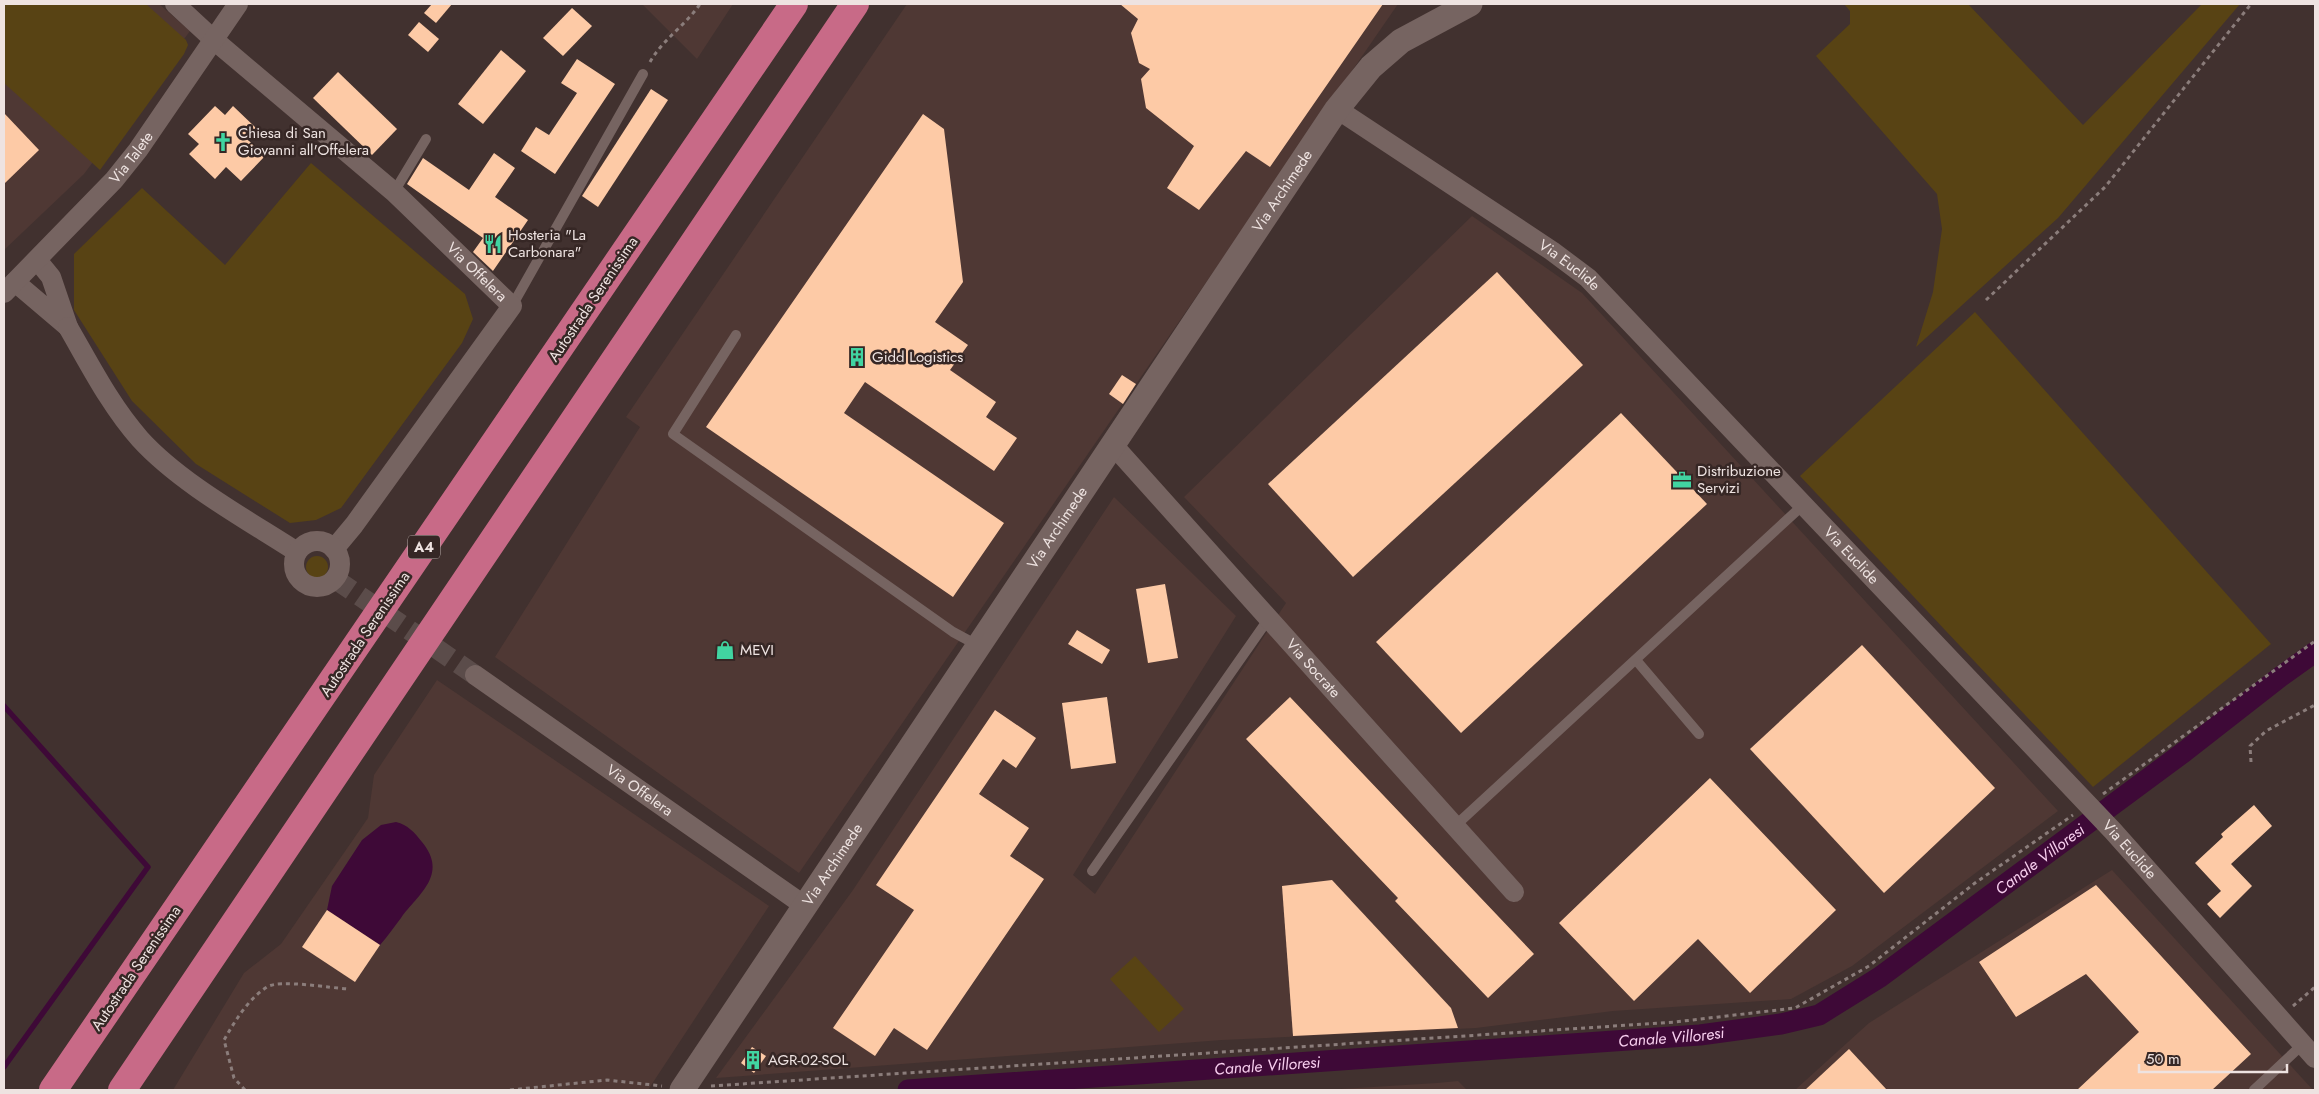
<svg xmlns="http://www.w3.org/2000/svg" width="2319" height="1094" font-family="Jost,sans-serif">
	<rect width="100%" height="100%" fill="#41312f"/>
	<g fill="#4f3834">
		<path d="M4,4H159L190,31L84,174L4,250Z"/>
		<path d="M642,4H733L697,59Z"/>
		<path d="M907,4H1398L799,873L495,657L640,427L626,417Z"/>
		<path d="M1472,216L1582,293L2058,811L1852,966L1791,999L1613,1011L1476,1028L1222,1040L716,1078L853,890L1114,497L1236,616L1073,875L1095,894L1286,603L1184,497Z"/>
		<path d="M437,680L769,906L648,1090H173L244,973L281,944L368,818L374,775Z"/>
		<path d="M2112,870L2313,1090H1795L1869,1023Z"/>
		<path d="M1458,1081L1467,1090H1325L1437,1083Z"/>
	</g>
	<g fill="#584314">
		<path d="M4,4H146L186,40L188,45L184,54L100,170L4,83Z"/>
		<path d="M1844,4H1968L2083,125L2202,4H2240L2058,218L1916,347L1933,292L1942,229L1937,194L1816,56L1850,24V11Z"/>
		<path d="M311,163L465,294L473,319L462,343L341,508L316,520L290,523L196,464L132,401L74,310V254L142,188L225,265Z"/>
		<path d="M1975,312L2271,644L2093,787L1800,476Z"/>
		<circle cx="317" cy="567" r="11"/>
		<path d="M1135,956L1184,1009L1159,1032L1110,979Z"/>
	</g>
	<path fill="#3e0937" d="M396,822C408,825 414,832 422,842C449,875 418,894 401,918C394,927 388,936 380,945L327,910L332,886L362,840L381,825Z"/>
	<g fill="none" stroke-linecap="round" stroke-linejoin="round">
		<path stroke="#3e0937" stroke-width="5.5" d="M4,706L148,867L4,1067"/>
		<path stroke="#3e0937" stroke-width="21" id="s1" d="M908,1090L1700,1035L1781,1024L1819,1015L1880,977L2184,752L2280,677L2315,652"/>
	</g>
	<g fill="#fdcaa6">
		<path d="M432,4H452L436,23L424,13Z"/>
		<path d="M1120,4H1383L1270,167L1246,151L1199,210L1167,188L1194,146L1146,108L1141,79L1150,69L1139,63L1131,33L1138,19Z"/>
		<path d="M572,8L592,26L563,56L543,38Z"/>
		<path d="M419,22L439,39L428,52L408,35Z"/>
		<path d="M501,50L526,71L483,124L458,104Z"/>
		<path d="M577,59L615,84L555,174L521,151L536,127L549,135L577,93L561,83Z"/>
		<path d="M338,72L397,129L372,155L313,98Z"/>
		<path d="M651,89L668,100L598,207L582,196Z"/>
		<path d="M215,106L225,115L233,106L258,130L248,140L265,156L241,181L226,167L215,179L189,154L199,144L188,134Z"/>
		<path d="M4,113L39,150L4,184Z"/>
		<path d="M923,114L944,129L963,282L935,322L968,345L950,370L996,402L986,417L1017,438L994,471L865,382L844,413L1004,523L953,597L706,427Z"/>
		<path d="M494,153L515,168L495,197L528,220L493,271L473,252L483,238L407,184L423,158L469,190Z"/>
		<path d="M1497,272L1583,365L1353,577L1268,484Z"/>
		<path d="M1122,375L1136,384L1123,404L1109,394Z"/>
		<path d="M1621,413L1707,504L1461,733L1376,642Z"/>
		<path d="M1165,584L1178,658L1148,663L1136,589Z"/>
		<path d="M1077,630L1110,650L1102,664L1068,644Z"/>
		<path d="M1862,645L1995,788L1884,893L1750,749Z"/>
		<path d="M1107,697L1116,763L1071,769L1062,703Z"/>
		<path d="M1290,697L1534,954L1488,998L1395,901L1398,898L1246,739Z"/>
		<path d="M995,710L1036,738L1016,768L1003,759L979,794L1029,828L1010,856L1044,879L927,1050L894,1028L875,1056L833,1028L914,910L876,885Z"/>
		<path d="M1710,778L1836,910L1750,993L1698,939L1634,1001L1559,923Z"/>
		<path d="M2254,805L2272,826L2231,864L2252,886L2220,918L2207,904L2221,891L2195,863L2223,837L2221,834Z"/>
		<path d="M1332,880L1451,1008L1458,1028L1293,1036L1282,886Z"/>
		<path d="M2096,885L2251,1054L2212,1090H2077L2139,1032L2086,974L2016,1017L1979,962Z"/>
		<path d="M327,910L380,945L355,982L302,947Z"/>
		<path d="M752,1047L766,1056L754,1073L741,1063Z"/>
		<path d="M1849,1049L1887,1090H1805Z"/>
	</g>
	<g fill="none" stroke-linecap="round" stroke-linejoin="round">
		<path stroke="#5b4c4a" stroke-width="20" stroke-dasharray="20 10" stroke-linecap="butt" d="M335,579L475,675"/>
		<g stroke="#8b7d7b" stroke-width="3" stroke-dasharray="4 4" stroke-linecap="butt">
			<path d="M650,62C663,39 686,25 700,4"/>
			<path d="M1986,300L2105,187L2251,4"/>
			<path d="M2251,762L2250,746L2266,731L2315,705"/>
			<path d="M2103,794L2315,641"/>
			<path d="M2293,1006L2315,987"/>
			<path d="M711,1086L1675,1022L1795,1008L1869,966L1975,883L2073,815"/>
			<path d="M245,1090L234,1078L224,1040C235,1021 248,999 267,987C279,979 331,988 348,989"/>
			<path d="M510,1090L607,1080L662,1086"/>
		</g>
		<g stroke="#766461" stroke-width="10">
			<path d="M394,192L426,139"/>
			<path d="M512,306L643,74"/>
			<path d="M736,335L673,434L953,632L979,646"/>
			<path d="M1636,660L1699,734"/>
			<path d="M1455,826L1803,505"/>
			<path d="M1092,871L1269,618"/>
			<path d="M2254,1090L2303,1044"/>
		</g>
		<g stroke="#766461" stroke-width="20">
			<path id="s2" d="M175,4L214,40L394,192L512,306L354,525L334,549"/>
			<path id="s3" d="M1337,109L1552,251L1588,278L2113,831L2315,1058"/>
			<path d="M15,282L68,327L51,277L37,260"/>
			<path id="s4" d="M4,293L114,180L138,150L238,4"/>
			<path d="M68,327C90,365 110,405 140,439C180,483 246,519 297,552"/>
			<path id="s5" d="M1113,445L1514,892"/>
			<circle cx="317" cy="564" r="23"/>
			<path id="s6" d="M475,675L805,906"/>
		</g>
		<path stroke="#766461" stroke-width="25" id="s7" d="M682,1090L1337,109L1371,67L1401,41L1470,4"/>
		<g stroke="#c86a87" stroke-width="28">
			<path d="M53,1090L794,4"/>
			<path d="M122,1090L855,4"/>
		</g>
	</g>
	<defs>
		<g id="church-bare" transform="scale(1.5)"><path d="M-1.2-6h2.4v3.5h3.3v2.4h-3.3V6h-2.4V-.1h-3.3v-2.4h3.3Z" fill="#41d4a1" stroke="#362725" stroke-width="2.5" paint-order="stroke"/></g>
		<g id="restaurant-bare" transform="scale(1.5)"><path d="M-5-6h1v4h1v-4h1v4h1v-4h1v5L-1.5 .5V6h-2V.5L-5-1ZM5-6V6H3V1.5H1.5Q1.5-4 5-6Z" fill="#41d4a1" stroke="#362725" stroke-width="2.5" paint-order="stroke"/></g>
		<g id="building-bare" transform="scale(1.5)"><path d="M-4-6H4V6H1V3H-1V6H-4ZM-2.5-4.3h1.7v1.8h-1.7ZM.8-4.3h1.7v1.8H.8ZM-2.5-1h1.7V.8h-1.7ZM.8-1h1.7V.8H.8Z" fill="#41d4a1" stroke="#362725" stroke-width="2.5" paint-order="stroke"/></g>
		<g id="office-bare" transform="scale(1.5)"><path d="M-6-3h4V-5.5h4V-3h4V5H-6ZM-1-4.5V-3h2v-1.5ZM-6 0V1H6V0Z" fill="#41d4a1" stroke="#362725" stroke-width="2.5" paint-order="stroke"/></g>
		<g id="shop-bare" transform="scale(1.5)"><path d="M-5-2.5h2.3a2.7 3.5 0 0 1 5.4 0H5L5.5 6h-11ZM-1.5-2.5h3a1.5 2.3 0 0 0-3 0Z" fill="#41d4a1" stroke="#362725" stroke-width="2.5" paint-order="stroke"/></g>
	</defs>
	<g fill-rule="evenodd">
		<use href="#church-bare" x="223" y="142"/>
		<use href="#restaurant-bare" x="493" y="244"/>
		<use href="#building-bare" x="857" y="357"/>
		<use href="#office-bare" x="1682" y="480"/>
		<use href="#shop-bare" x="725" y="650"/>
		<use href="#building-bare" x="753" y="1060"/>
	</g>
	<g text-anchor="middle" stroke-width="5" stroke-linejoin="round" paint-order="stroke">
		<rect fill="#362725" stroke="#b7aba9" stroke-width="1" x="408" y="535.5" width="32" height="23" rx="4"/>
		<g font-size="14" font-weight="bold" fill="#eee3e1">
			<text x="424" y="552">A4</text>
		</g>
		<g font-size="15" fill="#eee3e1" stroke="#362725" text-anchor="start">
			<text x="238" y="138">Chiesa di San<tspan x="238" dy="17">Giovanni all'Offelera</tspan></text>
			<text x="508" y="240">Hosteria "La<tspan x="508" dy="17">Carbonara"</tspan></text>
			<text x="872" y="362">Gidd Logistics</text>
			<text x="1697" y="476">Distribuzione<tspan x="1697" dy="17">Servizi</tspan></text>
			<text x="740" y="655">MEVI</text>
			<text x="768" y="1065">AGR-02-SOL</text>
		</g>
		<g font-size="15" fill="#eee3e1" stroke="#362725">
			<text dy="5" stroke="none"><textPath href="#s4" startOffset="186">Via Talete</textPath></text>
			<text dy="5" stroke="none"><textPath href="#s7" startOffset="1081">Via Archimede</textPath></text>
			<text dy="5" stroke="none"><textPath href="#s3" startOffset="280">Via Euclide</textPath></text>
			<text dy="5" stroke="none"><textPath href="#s2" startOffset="404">Via Offelera</textPath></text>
			<text transform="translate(593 299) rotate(-56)" y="5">Autostrada Serenissima</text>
			<text dy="5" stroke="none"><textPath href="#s7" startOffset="676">Via Archimede</textPath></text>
			<text dy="5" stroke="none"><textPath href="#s3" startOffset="685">Via Euclide</textPath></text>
			<text transform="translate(365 634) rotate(-56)" y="5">Autostrada Serenissima</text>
			<text dy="5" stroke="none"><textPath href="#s5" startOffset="300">Via Socrate</textPath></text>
			<text dy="5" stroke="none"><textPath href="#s6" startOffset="201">Via Offelera</textPath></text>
			<text dy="5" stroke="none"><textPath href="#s3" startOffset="1090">Via Euclide</textPath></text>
			<text dy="5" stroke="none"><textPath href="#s7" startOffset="271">Via Archimede</textPath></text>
			<text transform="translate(136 968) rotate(-56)" y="5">Autostrada Serenissima</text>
		</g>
		<g font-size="16" font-style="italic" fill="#f8cfef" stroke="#362725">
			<text dy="6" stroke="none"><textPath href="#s1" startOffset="1185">Canale Villoresi</textPath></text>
			<text dy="6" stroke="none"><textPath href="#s1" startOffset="765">Canale Villoresi</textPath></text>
			<text dy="6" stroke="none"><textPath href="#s1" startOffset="360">Canale Villoresi</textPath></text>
		</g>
	</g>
	<rect width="2319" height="1094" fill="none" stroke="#eee3e1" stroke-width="10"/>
	<path d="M2139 1064v8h148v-8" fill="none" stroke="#eee3e1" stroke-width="2.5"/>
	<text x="2146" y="1064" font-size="15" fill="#eee3e1" stroke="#362725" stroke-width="4" paint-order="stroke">50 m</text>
</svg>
